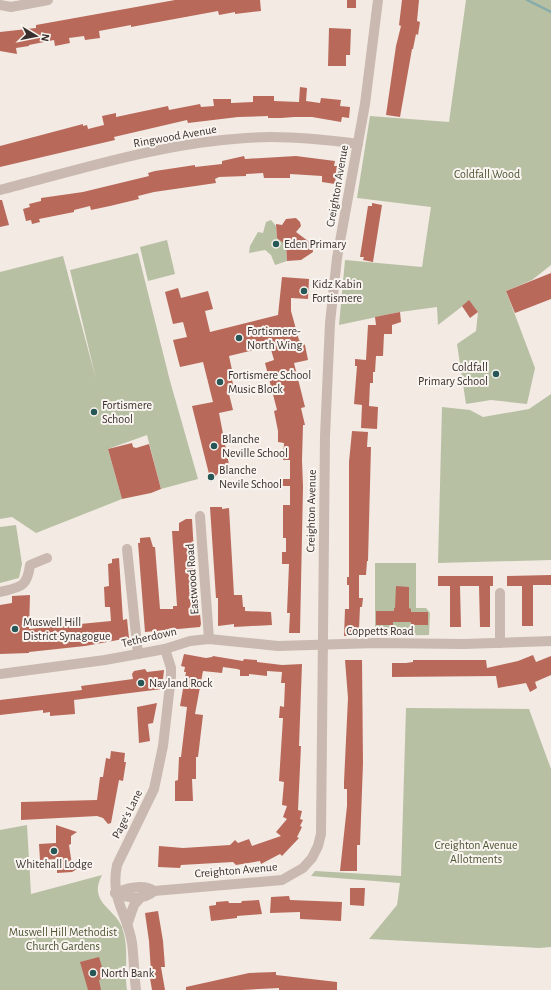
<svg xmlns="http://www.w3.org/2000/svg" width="551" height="990" font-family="'Alegreya Sans',sans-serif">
	<rect width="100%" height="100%" fill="#f2eae3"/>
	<g fill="#b8c0a4">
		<path d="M466,0H551V265L532,280L506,291L535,368L527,404L491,400L466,404L457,344L476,331L478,312L469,301L438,325L437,307L400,312L339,325L345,260L422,267L431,207L357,198L370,116L449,122Z"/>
		<path d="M271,220L276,226L277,238L288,244L286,246L287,261L275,265L271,255L265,250L249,253L250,246L258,232L263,233L266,222Z"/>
		<path d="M167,240L175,274L148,281L140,247Z"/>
		<path d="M138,253L170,381L198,479L161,489L147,435L108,449L122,499L36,533L12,517L0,519V272L63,256L96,379L70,270Z"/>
		<path d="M551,394V560L438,563L442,407L470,410L483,417L529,409Z"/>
		<path d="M16,525L22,564L19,578L0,583V527Z"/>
		<path d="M375,563H416V608H426L430,613L429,635L375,636Z"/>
		<path d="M406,708L529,709L551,769V947L539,948L369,939L397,905L400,883L311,876L315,871L401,876Z"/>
		<path d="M27,825L31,894L102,875C88,901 113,908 121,925C130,946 124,968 127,990H0V830Z"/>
	</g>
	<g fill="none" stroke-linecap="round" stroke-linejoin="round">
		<path stroke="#85acaa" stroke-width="2.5" d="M527,0L551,12"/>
	</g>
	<g fill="#b9695a">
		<path d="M175,0H260L261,11L235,14V12L219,15L218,11L131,27V25L99,31L100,38L85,40L84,36L69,38L70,43L55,46L54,40L29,45V46L16,48L17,54L0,51V32L36,28V25Z"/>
		<rect x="347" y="0" width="9" height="8"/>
		<path d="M402,0H419L417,21L420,22L418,35L416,34L413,49H412L400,117L386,115L396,46L401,26L399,25Z"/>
		<path d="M329,28L351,29L350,55H346V66H328Z"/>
		<path d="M300,87L307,88L306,101L320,103L321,98L341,100L340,106L350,107L349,118L342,117L341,122L312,117H294L281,118H268V116L238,117L188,123L187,120L114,137L115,140L0,167V146L83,124V126L87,125L88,129L104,125L102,116L116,113V117L168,106L169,110L200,104L201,107L214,106L213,99H231V103L253,102V96H274V101L299,102Z"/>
		<path d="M244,156L245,159L296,156L335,161L334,166H337L335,184L322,182V176L290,174V178H264L263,173L246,174V176L219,177L215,179L216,183L154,192L138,196L139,199L110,206L91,210L90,206L74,210V212L39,219L40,222L32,224L31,220L26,221L23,209L30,207L29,204L41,201V198L83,192L149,176L148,173L155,171L195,165V167L222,164V161Z"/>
		<path d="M0,200H2L9,225L0,227Z"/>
		<path d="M372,203L382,205L373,262L363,260L364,257H360L368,206H372Z"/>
		<path d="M296,218L300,222L301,226L296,232L312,244L313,252L301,260L287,261L286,245L277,238L276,224L282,225L286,219Z"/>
		<path d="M551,273V299L515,313L506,291Z"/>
		<path d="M282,277L309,279L308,299L291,298V311L299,340L305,345L308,360L294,363L305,407L301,408L305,425H303L302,460L303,487L300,633H289L290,613H287L289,564H282V552H286V538H283V505H290V486H281V479H290V460H283L284,443L278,442V431L274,411L277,410L265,363L274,360L270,346L229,356L232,370L230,371L235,393L229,394L233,410L219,413L230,470L219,472L211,482L192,406L213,402L203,362L180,367L173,340L187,337L183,322L173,324L165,292L178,288L181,298L208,291L213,309L205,311L210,332L278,315Z"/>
		<path d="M469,300L478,312L470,318L462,306Z"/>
		<path d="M400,312L401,322L392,325V334H384L383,356H376L375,372H373V383H370L369,406L378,407L377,429L361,428L362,405L354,404L357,366H355V359L366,360L368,325H376L375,317Z"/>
		<path d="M352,431L368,432L367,447H371L368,561H367L366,575H359V598H363L362,607H360L359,629H355V636H344L345,609H349V585H347V577H349V462Z"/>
		<path d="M132,443L133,447L136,448L149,444L161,489L151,493L122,499L108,449Z"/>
		<path d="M210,507H222V509L229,508L234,595H242L243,607H245V611L271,612L272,625L234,627V624L218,626V598H216Z"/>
		<path d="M186,519H192L197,604H199L201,624L200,627L145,632L138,543H140V538L150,537L153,547H155L160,609H173V606H177L172,531H179V523Z"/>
		<path d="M119,558L123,620L127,619L129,638L85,646L29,652V653L0,654V605L12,603V596L30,595L29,629L111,621L110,607H105L104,587L109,586L108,564L112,563V559Z"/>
		<path d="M551,575V585H533V626H522V586H507V576Z"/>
		<path d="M438,576H493V586H490V627H480L479,586H460L461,627H450V586H438Z"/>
		<path d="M396,586L409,587V608L411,609V612H428V625H411V622H393V625H376V611H394V608H395Z"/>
		<path d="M184,654L206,658L212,657L213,656L243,661L244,659L257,660V662L282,665L302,664L299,746H301L298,810L302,811L300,819L303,820L300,826L302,827L297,837L299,838L282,856L280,854L261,864L260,861L236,865L233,862L181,865L180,868L158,867L159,846L183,848L230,845L235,840L238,843L249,839L252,846L281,836L276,832L287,819L283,817L287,806L282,805L284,782L279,781L283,718H279L280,706L284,707L285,683H281L282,672L267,671V676L249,674V676H240V670L237,669L223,667L222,673L203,671L195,714L203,715L198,757H196V779H192L193,801H175V781L178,780L179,757H181L187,707L180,706L186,672H184L185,667L181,666Z"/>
		<path d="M533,655L536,662L551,656V675L535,682L537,688L530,692L526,683L498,688L496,676L392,677V663H406L413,662V660H486L487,668L518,661Z"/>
		<path d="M345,660H362L363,763L360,845H357V871H340L347,806V789H344V782L348,698Z"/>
		<path d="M145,669L147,672L164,670L162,689L74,700L75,714L50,716V712L43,713V710L0,715V700L82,690L81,686L133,679L132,674L134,671Z"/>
		<path d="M157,703L153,723L148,724L150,741L139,743L137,707Z"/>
		<path d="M111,751L125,753L124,762H126L123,781L119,780L111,823L108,824L103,818L97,816L21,820V802L97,800L100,777H103L106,758L110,759Z"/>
		<path d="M56,825L77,832L71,836V844L69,845L72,865L79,868L72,872L57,873V859L40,860L39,844L56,843Z"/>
		<path d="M350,888H365L364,906L350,905Z"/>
		<path d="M289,896L290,900L342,902L341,921L300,919V912L270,913L271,897Z"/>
		<path d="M259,900L262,914L237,916V918L211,921L209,906L216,905V902L228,901L229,903H241L242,901Z"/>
		<path d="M158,911L163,941L165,967H161L165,990H152L149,972H151L149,941L145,913Z"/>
		<path d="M99,957L105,977L99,980L101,990H88L80,962Z"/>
		<path d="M276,972V975L337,982V990H279V988L242,990H186V987L249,973Z"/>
	</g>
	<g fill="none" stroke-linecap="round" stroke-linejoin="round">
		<g stroke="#c9b9b0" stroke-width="10">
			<path d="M0,5L11,7L48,0"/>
			<path d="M0,190C81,169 162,143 246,138C283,135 321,139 358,144"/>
			<path d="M200,516L209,639"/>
			<path d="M127,549L138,654"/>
			<path d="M0,592C20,587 27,588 30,565L47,558"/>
			<path d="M500,593V643"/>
			<path d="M0,674L105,660L165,649L190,641L209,639L278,646L376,643L463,644L551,641"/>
			<path d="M115,893C128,898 143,901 154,891L282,880L303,868L312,858L318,846L321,834L325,436L330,323L337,258L365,104L378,0"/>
			<path d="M115,893C127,888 143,883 154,891"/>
			<path d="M127,925L134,905L142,896"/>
			<path d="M136,990C134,975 134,959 132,943C127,912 110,900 117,865L154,789L163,746L171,676V668L165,649"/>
		</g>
	</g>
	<g fill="#265656" stroke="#f9f4ef" stroke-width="1.5">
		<circle cx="276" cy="244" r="4"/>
		<circle cx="304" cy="291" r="4"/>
		<circle cx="239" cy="338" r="4"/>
		<circle cx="496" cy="374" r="4"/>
		<circle cx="220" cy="382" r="4"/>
		<circle cx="94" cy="412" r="4"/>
		<circle cx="214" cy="446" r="4"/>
		<circle cx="211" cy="477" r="4"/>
		<circle cx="15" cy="629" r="4"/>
		<circle cx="141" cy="683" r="4"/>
		<circle cx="54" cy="851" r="4"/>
		<circle cx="93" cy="973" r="4"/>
	</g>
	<g text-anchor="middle" stroke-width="4" stroke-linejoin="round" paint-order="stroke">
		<g font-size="12" fill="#39302d" stroke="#f9f4ef">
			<text transform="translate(175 136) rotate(-10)" y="4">Ringwood Avenue</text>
			<text transform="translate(337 186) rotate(-80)" y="4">Creighton Avenue</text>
			<text transform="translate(311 511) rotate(-89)" y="4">Creighton Avenue</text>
			<text transform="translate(192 579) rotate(-94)" y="4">Eastwood Road</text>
			<text x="380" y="635">Coppetts Road</text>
			<text transform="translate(149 637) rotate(-13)" y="4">Tetherdown</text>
			<text transform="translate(127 814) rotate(-63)" y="4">Page's Lane</text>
			<text transform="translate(236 870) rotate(-5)" y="4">Creighton Avenue</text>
		</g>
		<g font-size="12" fill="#4b5533" stroke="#f9f4ef">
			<text x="487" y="178">Coldfall Wood</text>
			<text x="476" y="849">Creighton Avenue<tspan x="476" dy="14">Allotments</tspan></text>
			<text x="63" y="936">Muswell Hill Methodist<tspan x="63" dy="14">Church Gardens</tspan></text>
		</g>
		<g font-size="12" fill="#39302d" stroke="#f9f4ef" text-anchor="start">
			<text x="284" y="248">Eden Primary</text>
			<text x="312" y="288">Kidz Kabin<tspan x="312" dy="14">Fortismere</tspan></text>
			<text x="247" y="335">Fortismere-<tspan x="247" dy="14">North Wing</tspan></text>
			<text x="488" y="371" text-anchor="end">Coldfall<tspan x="488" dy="14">Primary School</tspan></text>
			<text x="228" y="379">Fortismere School<tspan x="228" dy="14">Music Block</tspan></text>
			<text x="102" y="409">Fortismere<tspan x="102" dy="14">School</tspan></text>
			<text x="222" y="443">Blanche<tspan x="222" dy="14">Neville School</tspan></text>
			<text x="219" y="474">Blanche<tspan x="219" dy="14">Nevile School</tspan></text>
			<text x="23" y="626">Muswell Hill<tspan x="23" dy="14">District Synagogue</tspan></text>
			<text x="149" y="687">Nayland Rock</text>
			<text x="54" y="868" text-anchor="middle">Whitehall Lodge</text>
			<text x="101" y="977">North Bank</text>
		</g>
	</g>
	<g transform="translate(36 36) rotate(100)" stroke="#f9f4ef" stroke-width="3" paint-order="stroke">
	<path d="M0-3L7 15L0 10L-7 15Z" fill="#39302d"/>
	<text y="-6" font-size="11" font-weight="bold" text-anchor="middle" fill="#39302d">N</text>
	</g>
</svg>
